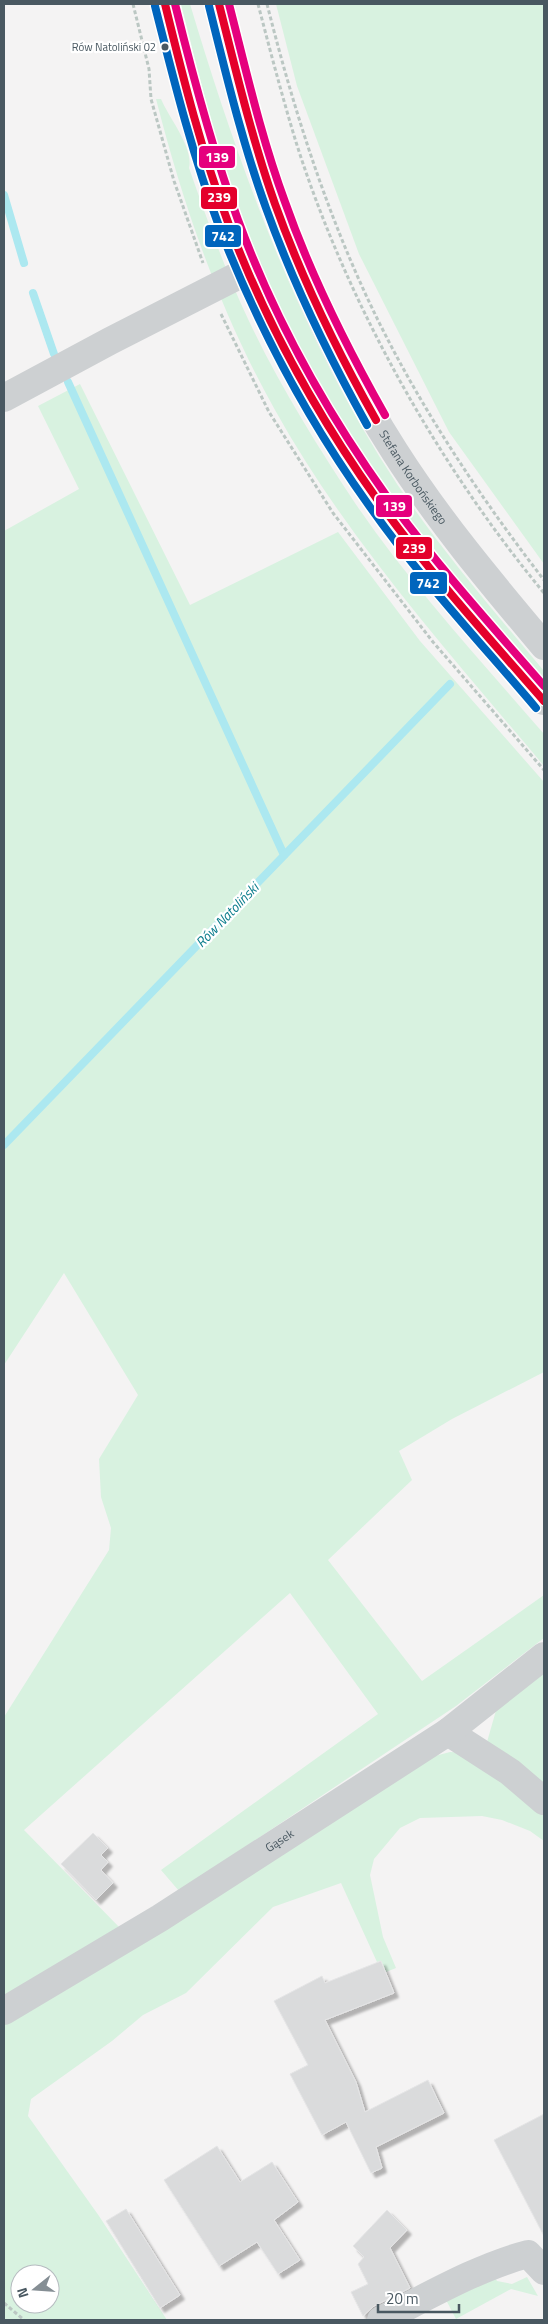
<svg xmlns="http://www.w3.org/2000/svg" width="548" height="2324" font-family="'Titillium Web',sans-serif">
	<defs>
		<filter id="shadow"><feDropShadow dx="4.5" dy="4.5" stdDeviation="1" flood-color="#0004"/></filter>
	</defs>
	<rect width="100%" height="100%" fill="#f4f3f3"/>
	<g fill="#d8f2e0" fill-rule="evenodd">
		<path d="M181,4H190C240,171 301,338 397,484C441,550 493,610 544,671V681C496,624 445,569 401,509C339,425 276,314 240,215C216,146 199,75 181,4Z"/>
		<path d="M276,4H544V564L449,432L359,254L297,86Z"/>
		<path d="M156,99H161C169,118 194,148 189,168C207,219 225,270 248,319C278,383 316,444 355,503C410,584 480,660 544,734V766C450,654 346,538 275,410C220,312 184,208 156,99Z"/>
		<path d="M80,384L190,605L338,532L420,641L544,782V1372L452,1419L399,1451L412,1480L328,1560L422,1681L544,1595V1638L456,1706L179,1891L161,1870L378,1714L290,1593L24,1830L121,1929L4,2003V1717L109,1550L111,1528L101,1497L99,1459L138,1395L64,1273L4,1365V531L79,489L38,406Z"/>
		<path d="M544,1669V1792L485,1749L497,1707Z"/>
		<path d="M450,1752L471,1753L544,1807V1841L530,1831L502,1820L482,1816L420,1818L400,1828L374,1859L370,1875L383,1937L396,1968L386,1972L381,1961L377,1962L341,1883L273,1907L186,1993L143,2015L112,2041L31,2099L28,2116L99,2216L167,2320H4V2021L431,1757ZM20,2274H50V2304H20Z"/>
		<path d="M493,2274L497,2281L512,2284L527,2277L538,2296L511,2289L456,2319L445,2298Z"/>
	</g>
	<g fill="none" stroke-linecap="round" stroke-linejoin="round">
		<g stroke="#ace8f0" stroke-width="8">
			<path d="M4,195L24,263"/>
			<path d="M33,293L54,354"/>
			<path d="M68,382L284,855"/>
			<path d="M4,1145L450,684"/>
		</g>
	</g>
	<g fill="#dadbdc" stroke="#e5e5e6" filter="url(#shadow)">
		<path d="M93,1833L108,1848L101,1855L108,1862L101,1870L113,1883L96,1900L61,1864Z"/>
		<path d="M381,1961L394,1993L325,2020L356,2082L365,2112L428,2080L444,2113L376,2147L382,2168L371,2173L346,2122L322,2135L290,2074L308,2065L274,2001L322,1976L325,1983Z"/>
		<path d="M544,2114V2236L494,2140Z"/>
		<path d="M217,2146L240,2182L272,2162L298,2202L274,2220L300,2260L278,2274L257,2242L219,2266L164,2180Z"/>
		<path d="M126,2209L180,2295L160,2308L106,2221Z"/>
		<path d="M387,2210L407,2230L390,2248L410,2288L374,2306L363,2316L351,2292L368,2284L358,2264L364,2257L353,2246Z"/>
	</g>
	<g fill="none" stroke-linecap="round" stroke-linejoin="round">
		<g stroke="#bbc7c3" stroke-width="3" stroke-dasharray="4 2.5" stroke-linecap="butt">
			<path d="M133,4L149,69L151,99L174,181L203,263"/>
			<path d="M258,4C270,50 282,96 296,142C346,301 438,465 544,593"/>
			<path d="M267,4C296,119 333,234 388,340C432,425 486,505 544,580"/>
			<path d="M221,314L269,412L333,513L433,642L544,770"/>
			<path d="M4,2303L24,2320"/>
		</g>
		<g stroke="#cdd0d2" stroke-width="28">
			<path d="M165,4C180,65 196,127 216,187C249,288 301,384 358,472C412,554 480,627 544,701"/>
			<path id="s1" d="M219,4C233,60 246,117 264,172C295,269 340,366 395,452C439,521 491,583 544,646"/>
			<path d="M4,398L110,341L249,270"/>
			<path d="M448,1732L510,1772L544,1801"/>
			<path id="s2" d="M4,2011L160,1918L448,1732L544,1656"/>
			<path d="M381,2320C427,2297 478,2267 528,2254L544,2271"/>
		</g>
		<g stroke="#fff" stroke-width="11">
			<g id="bus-1">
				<path d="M165,4C183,78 202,153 229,225C266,323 318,417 379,502C429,572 487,636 544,701"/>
				<path d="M219,4C236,71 252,139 275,204C302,279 337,351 376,420"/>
			</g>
		</g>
		<g stroke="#fff" stroke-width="11">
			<g id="bus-2">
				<path d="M155,6C174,81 193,157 220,229C258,327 309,422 370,507C420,578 480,642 536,708"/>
				<path d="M209,6C226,74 242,142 266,208C293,283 328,355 367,425"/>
			</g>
		</g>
		<g stroke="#fff" stroke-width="11">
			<g id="bus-3">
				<path d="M175,4C193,77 212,149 238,220C274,318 327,413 388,498C436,564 491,625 544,686"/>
				<path d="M229,4C246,70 261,137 285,202C311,276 346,346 385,415"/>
			</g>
		</g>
		<use href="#bus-1" stroke="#e4002b" stroke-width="8"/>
		<use href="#bus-2" stroke="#0065bd" stroke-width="8"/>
		<use href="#bus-3" stroke="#e5007d" stroke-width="8"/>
	</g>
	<circle fill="#495861" stroke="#fff" stroke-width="2" cx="165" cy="47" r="4.5"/>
	<g text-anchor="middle" stroke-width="4.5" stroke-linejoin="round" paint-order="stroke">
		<g font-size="11" fill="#495861" stroke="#fff" text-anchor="end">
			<text x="156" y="51">Rów Natoliński 02</text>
		</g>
		<g font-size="12" fill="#495861" stroke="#fff">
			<text dy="4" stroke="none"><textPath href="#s1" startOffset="515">Stefana Korbońskiego</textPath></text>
			<text dy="4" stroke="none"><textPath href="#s2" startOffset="324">Gąsek</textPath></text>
		</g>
		<g font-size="14" font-style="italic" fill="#0a7c8c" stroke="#fff">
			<text transform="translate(227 915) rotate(-46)" y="5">Rów Natoliński</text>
		</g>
	</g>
	<g stroke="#fff" stroke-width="2">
		<rect x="198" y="145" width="38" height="24" rx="5" fill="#e5007d"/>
		<rect x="200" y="186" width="38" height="24" rx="5" fill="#e4002b"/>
		<rect x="204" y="224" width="38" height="24" rx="5" fill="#0065bd"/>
		<rect x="375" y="494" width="38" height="24" rx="5" fill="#e5007d"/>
		<rect x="395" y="536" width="38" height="24" rx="5" fill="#e4002b"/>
		<rect x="409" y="571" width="39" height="24" rx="5" fill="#0065bd"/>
	</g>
	<g font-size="14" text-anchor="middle" font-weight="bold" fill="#fff">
		<text x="217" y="162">139</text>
		<text x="219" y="202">239</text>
		<text x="223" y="241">742</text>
		<text x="394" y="511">139</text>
		<text x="414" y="553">239</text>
		<text x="428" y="588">742</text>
	</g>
	<rect width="548" height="2324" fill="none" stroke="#495861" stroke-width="10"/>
	<g transform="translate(35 2289) rotate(253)"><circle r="24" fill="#ffffff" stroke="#b6bcc0"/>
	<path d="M0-4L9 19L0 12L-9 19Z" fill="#858e94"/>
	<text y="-8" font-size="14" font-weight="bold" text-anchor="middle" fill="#495861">N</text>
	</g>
	<path d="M378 2304v8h81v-8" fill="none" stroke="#495861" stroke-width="2.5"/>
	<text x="386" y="2304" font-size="15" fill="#495861" stroke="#ffffff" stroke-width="4" paint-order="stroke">20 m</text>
</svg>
